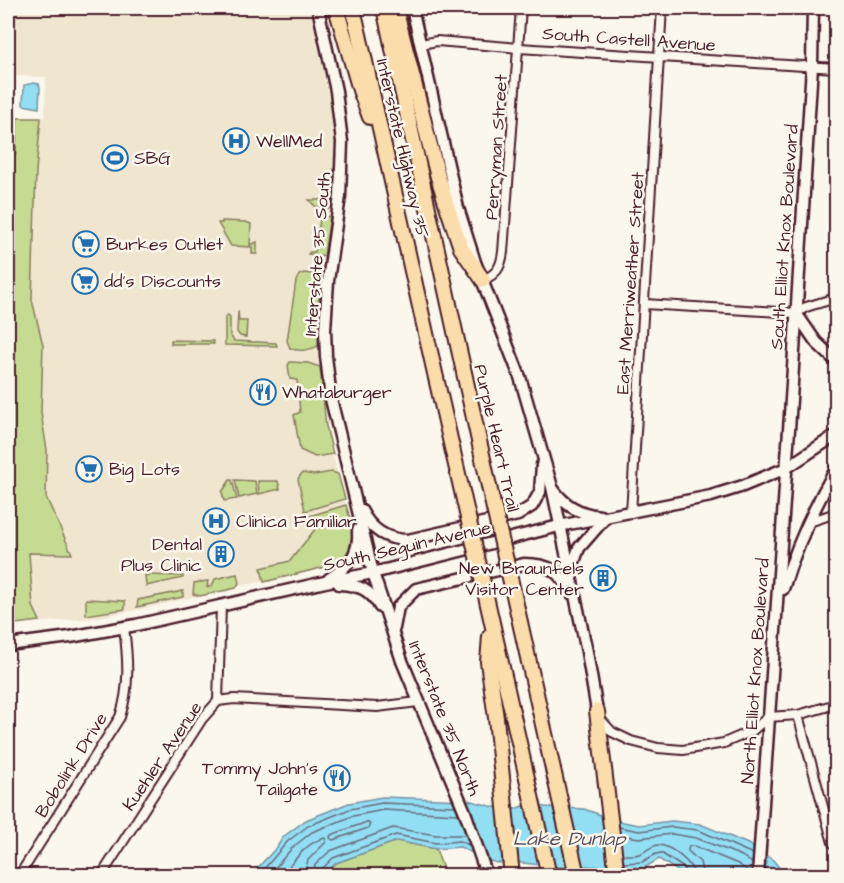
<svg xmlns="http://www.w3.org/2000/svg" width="844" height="883" font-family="'Architects Daughter',sans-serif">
	<rect width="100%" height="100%" fill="#fbf7ec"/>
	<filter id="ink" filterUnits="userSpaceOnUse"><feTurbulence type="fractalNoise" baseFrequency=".0167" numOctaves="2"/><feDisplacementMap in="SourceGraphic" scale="12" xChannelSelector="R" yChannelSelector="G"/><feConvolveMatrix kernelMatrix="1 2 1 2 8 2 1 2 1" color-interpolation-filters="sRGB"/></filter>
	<g filter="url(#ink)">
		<path fill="#f0e6d0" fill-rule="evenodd" d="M8,8H310L331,106L335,158L332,200L320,286H316L315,292L319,293L318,334L320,371L328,436L354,535L337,564L142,609L93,618L8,625ZM15,76L46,77L45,118L13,117Z"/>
		<g fill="#c5db91" stroke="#887d5e" stroke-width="1.5">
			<path d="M17,118H41L36,171L32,300L43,345L41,413L47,450L46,497L72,554L29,553L33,606L40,621L8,625V317L12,163L16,153Z"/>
			<path d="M328,194L332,197L329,209L315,206L309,200H320Z"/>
			<path d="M317,215L330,217L324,256L308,254L310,252H315L320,219L316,218Z"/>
			<path d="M222,221L246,222L251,224L250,245L257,242V254H252V247L231,246L218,223H222Z"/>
			<path d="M304,273L321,275L320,286H316L315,292L319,293L318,346C310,350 299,352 290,348L287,341L296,281L299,275Z"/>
			<path d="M238,311L239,321H247L246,337L240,336L237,332Z"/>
			<path d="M228,315L230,317V335L234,341L276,343L277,346L225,345V317Z"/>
			<path d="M171,340L213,341L214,344H171Z"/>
			<path d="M290,362L308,363L320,367L326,426L333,454L315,457L300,450L294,415L300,412L297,380L290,379L288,365Z"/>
			<path d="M332,472L338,474L345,499L305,511L298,479L302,473L314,475Z"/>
			<path d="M230,480H232L237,499L224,501L222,492Z"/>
			<path d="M235,480L255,481L257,494L239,498Z"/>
			<path d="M258,481H278L280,489L259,494Z"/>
			<path d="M346,505L350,518L347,520L308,525L303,518Z"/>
			<path d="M348,525L350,528H352L353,550L337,564L264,582L261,568L290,561L316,528Z"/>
			<path d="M237,574L239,583L236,588L200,596L193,594L194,583L208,581L207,587L212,586L215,579Z"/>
			<path d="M145,575L183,576V578L146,586Z"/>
			<path d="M183,591V597L137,607L138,600Z"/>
			<path d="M86,599L125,601V609L86,615Z"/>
			<path d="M397,841L436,849L445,875L324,876L336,863Z"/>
		</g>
		<g fill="#92def3" stroke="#7592a3" stroke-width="1.5">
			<path d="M34,83L39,84L40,87L39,108L23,105L24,85Z"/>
			<path d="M382,797L468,800L509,811L523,806L584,809L618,821L639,825L672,821L700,824L748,844L773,860L785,875H684L659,859L644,868L630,869L585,866L573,869L515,862L497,863L487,860L460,847L436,849L397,841L336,863L324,875L250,876L277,847L283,837L306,820L349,803Z"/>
		</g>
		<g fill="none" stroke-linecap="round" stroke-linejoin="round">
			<g stroke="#676b7b" stroke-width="1.5">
				<path d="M367,822L370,824L368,828L333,840L330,838L331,835Z"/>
				<path d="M619,827L639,831L672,827L698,830L753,854"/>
				<path d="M620,835L639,838L672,834L696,838L742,856L752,863"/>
				<path d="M623,855C629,855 636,856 642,853C648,850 652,845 659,845C671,846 694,864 694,876"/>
				<path d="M624,863L642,862L656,854L661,853L684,868L687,876"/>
				<path d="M258,876L288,841L308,826L350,809L382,803L455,806"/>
				<path d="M268,876L293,847L312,832L353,816L383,810L458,814"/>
				<path d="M281,876C293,863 307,840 326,838V842L308,860L304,876"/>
				<path d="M313,876L315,865L330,851L393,828L436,835H466"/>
				<path d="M320,876L321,870L333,858L396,835L436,843L460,841L469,845"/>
				<path d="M703,876L700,862L688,851L689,846H694L738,864L751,873"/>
			</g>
			<g stroke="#4a1f2b" stroke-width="12">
				<g id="minor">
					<path d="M421,44L437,41L519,48L836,68"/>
					<path d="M483,280C497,274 501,267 503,252L521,8"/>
					<path d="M644,304L796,313L806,307L836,298"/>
					<path d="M631,513L662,8"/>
					<path d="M809,522L836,513"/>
					<path d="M218,701L221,606"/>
					<path d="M798,715L833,843"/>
					<path d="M601,720L612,732L631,741L658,748L683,750L724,743L752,731L768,717L798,715L836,704"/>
					<path d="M19,876L120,717C130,687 128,659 124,627"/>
					<path d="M101,876L202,719L218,701L234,699L377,707L418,702"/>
				</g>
			</g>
			<g stroke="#4a1f2b" stroke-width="15">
				<g id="secondary">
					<path d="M318,8L336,91L342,142L340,196L328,281L325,330L326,356L331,399L373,573L402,661L465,812L487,876"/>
					<path d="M412,8L458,208L475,262L520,377L552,487L587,652L597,711"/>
					<path d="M796,313L816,342L836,361"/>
					<path d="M553,489C564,505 581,514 600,516"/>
					<path d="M361,510C371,530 386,540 408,540L518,515L532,506L540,492L542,465"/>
					<path d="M570,573L579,548L606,517"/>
					<path d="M329,579C348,566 360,555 358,530"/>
					<path d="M339,584C359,585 370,589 380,607"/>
					<path d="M783,589C796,547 814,507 836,469"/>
					<path d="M394,628L398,607L416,589L524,564C550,564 559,571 571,593"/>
					<path d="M8,645L70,637L136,625L325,582L373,573L559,526L711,496L743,486L786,468L836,435"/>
					<path d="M758,876L790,415L812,66L813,8"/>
				</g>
			</g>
			<g stroke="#4a1f2b" stroke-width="18">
				<g id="motorway">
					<path d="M336,8L360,90L370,117"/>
					<path d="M353,8L436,378"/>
					<path d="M384,8L492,500"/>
					<path d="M395,8L438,177L450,215L461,248L483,280"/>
					<path d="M513,591L577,876"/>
					<path d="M486,596L549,876"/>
					<path d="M490,636L488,662L496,718L512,876"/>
					<path d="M597,711L617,876"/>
				</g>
			</g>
			<use href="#minor" stroke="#fbf7ec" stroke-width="8"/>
			<use href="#secondary" stroke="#fbf7ec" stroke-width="10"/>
			<use href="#motorway" stroke="#fbddab" stroke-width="14"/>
			<g stroke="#4a1f2b" stroke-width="18" stroke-linecap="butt">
				<g id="motorway-bridge">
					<path d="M436,378L486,596"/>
					<path d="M492,500L513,591"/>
				</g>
			</g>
			<use href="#motorway-bridge" stroke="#fbddab" stroke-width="14"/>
		</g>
	</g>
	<defs>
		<g id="hospital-ring" transform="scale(1.35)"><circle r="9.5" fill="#fbf7ec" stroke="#1f6fb2" stroke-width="1.5"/><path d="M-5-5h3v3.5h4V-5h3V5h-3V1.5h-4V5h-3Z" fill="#1f6fb2"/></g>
		<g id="stadium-ring" transform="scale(1.35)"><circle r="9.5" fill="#fbf7ec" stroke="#1f6fb2" stroke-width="1.5"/><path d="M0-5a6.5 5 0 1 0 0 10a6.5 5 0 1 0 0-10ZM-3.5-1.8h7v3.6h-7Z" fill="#1f6fb2"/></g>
		<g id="supermarket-ring" transform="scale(1.35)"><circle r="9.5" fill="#fbf7ec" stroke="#1f6fb2" stroke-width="1.5"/><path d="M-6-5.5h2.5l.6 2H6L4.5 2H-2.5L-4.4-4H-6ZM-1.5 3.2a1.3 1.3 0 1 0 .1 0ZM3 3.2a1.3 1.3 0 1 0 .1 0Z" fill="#1f6fb2"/></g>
		<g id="restaurant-ring" transform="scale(1.35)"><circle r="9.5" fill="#fbf7ec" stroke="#1f6fb2" stroke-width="1.5"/><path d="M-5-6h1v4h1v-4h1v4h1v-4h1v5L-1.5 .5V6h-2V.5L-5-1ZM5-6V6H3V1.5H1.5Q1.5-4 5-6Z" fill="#1f6fb2"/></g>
		<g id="building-ring" transform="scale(1.35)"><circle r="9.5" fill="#fbf7ec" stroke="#1f6fb2" stroke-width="1.5"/><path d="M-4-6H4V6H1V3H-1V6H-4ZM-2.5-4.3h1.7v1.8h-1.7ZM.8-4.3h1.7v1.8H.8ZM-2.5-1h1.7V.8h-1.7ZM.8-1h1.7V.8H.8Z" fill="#1f6fb2"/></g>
	</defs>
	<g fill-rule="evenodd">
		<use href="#hospital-ring" x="236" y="141"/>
		<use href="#stadium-ring" x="115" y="158"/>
		<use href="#supermarket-ring" x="86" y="244"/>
		<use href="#supermarket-ring" x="85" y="281"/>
		<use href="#restaurant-ring" x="263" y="392"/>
		<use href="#supermarket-ring" x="89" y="469"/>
		<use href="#hospital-ring" x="216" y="521"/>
		<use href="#building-ring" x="221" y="554"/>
		<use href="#building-ring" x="603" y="578"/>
		<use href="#restaurant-ring" x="337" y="778"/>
	</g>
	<g text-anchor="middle" stroke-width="5" stroke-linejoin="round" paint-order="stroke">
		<g font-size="18" fill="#4a1f2b" stroke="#fbf7ec">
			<text transform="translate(629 39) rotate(4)" y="6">South Castell Avenue</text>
			<text transform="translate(496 147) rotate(-86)" y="6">Perryman Street</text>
			<text transform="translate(403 148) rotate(77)" y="6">Interstate Highway 35</text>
			<text transform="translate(784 237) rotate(-86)" y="6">South Elliot Knox Boulevard</text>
			<text transform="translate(317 254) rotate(-85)" y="6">Interstate 35 South</text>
			<text transform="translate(630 283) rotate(-86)" y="6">East Merriweather Street</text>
			<text transform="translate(497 438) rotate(77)" y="6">Purple Heart Trail</text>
			<text transform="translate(407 546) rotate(-13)" y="6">South Seguin Avenue</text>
			<text transform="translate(755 671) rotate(-86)" y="6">North Elliot Knox Boulevard</text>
			<text transform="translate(445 718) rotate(68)" y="6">Interstate 35 North</text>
			<text transform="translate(162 756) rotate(-56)" y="6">Kuehler Avenue</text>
			<text transform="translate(71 765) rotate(-58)" y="6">Bobolink Drive</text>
		</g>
		<g font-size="18" fill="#4a1f2b" stroke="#fbf7ec" text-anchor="start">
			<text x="256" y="147">WellMed</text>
			<text x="134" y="164">SBG</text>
			<text x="106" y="250">Burkes Outlet</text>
			<text x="104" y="287">dd's Discounts</text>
			<text x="282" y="398">Whataburger</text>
			<text x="109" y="475">Big Lots</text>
			<text x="236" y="527">Clinica Familiar</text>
			<text x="202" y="550" text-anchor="end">Dental<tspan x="202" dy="21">Plus Clinic</tspan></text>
			<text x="584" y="574" text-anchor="end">New Braunfels<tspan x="584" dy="21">Visitor Center</tspan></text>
			<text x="318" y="774" text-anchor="end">Tommy John's<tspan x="318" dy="21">Tailgate</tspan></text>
		</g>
		<g font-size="20" font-style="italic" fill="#5c4f5d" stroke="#fbf7ec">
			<text x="569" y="845">Lake Dunlap</text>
		</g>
	</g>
	<rect width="844" height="883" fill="none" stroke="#fbf7ec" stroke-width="30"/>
	<rect x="15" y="15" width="814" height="853" fill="none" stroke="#4a1f2b" stroke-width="2" filter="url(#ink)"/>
</svg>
